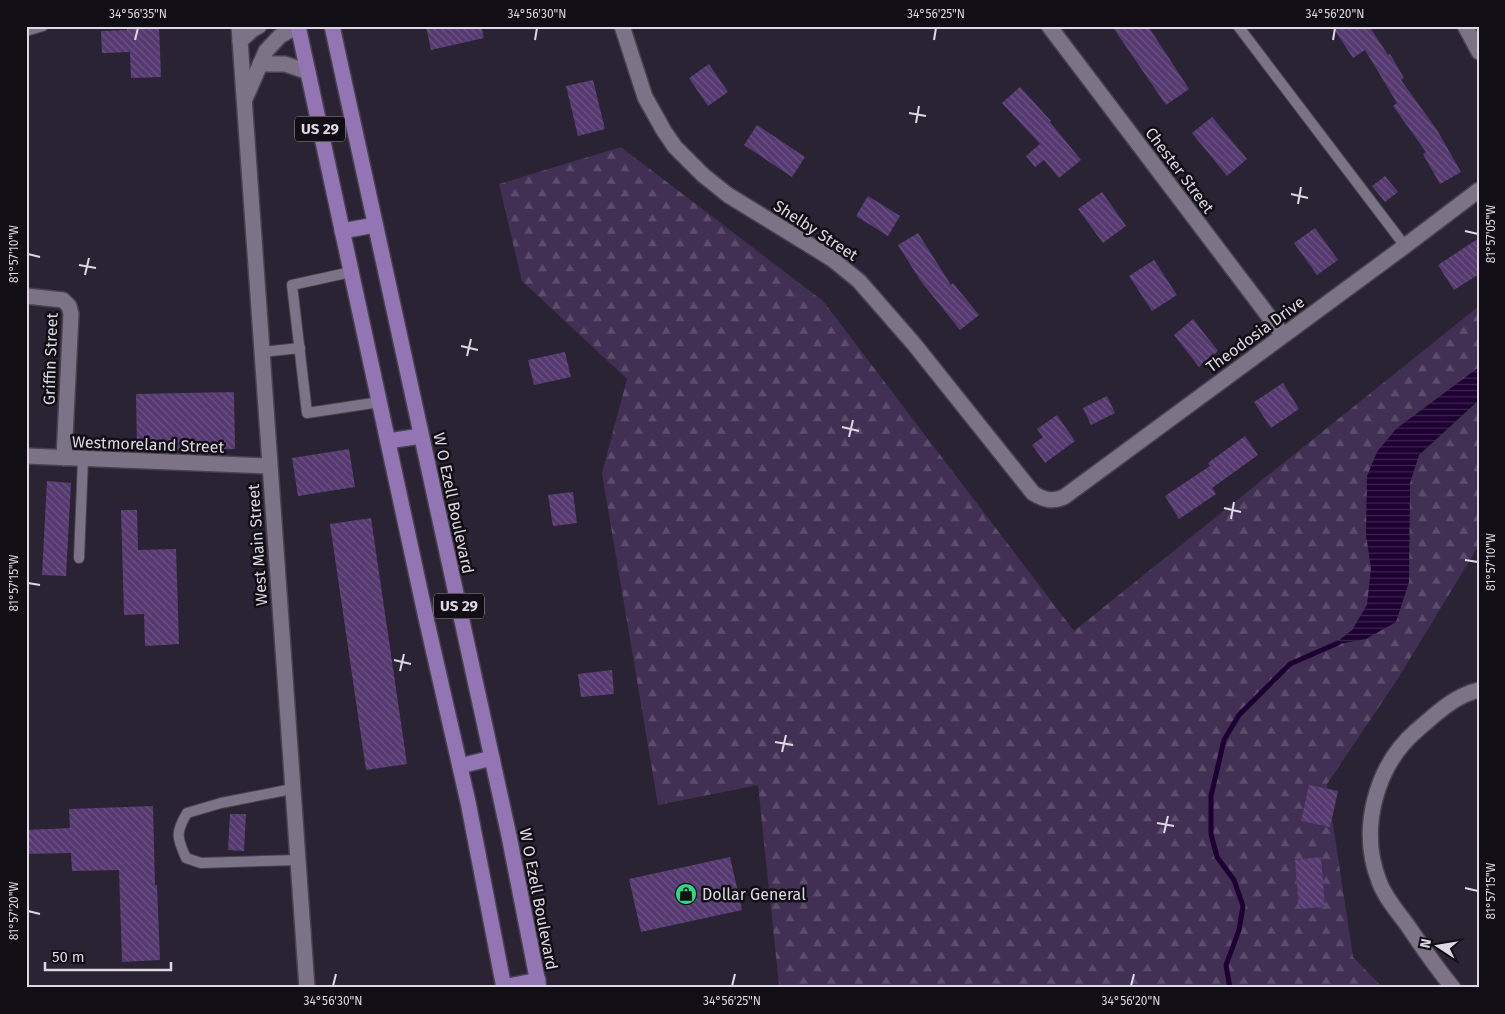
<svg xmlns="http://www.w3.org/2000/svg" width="1505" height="1014" font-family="'Fira Sans',sans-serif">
	<defs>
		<pattern id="forest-firs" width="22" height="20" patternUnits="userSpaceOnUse" patternTransform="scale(1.25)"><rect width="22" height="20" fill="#423054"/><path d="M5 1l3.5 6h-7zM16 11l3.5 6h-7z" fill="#5d4d6c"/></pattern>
		<pattern id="water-rules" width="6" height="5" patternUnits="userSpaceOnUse" patternTransform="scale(1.25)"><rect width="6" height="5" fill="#1d0132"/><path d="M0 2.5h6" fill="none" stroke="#3d2550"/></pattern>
		<pattern id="building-back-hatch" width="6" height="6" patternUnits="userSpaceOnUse" patternTransform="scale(1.25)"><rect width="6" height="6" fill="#553970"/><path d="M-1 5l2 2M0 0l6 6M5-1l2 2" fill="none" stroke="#6d5584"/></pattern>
	</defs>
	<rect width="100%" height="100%" fill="#2a2333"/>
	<path fill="url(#forest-firs)" d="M621,147L823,301L1074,631L1479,306V545L1397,680L1327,784L1353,957L1383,988H765L779,985L758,785L658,805L602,473L627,379L522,281L499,184Z"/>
	<path fill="url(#water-rules)" d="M1479,367V400L1419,455L1410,483L1409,582L1396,622L1366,639L1333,645L1352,630L1367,605L1371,568L1366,535L1367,476L1377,452L1396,429Z"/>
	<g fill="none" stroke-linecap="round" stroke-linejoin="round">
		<path stroke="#1d0132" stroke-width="5" d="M1230,988L1226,965L1239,930L1243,906L1234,880L1217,857L1211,834V796L1224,740L1239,715L1290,664L1338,643"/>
	</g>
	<g fill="url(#building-back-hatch)">
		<path d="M126,26H159L161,77L131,78L130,52L102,53L101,31L127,30Z"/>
		<path d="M426,26H481L484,38L431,50Z"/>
		<path d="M1112,26H1148L1189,89L1166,105Z"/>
		<path d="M1332,26H1369L1388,55L1390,54L1404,78L1401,80L1437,130L1461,172L1440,184L1423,154L1426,152L1393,106L1397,103L1365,50L1353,58Z"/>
		<path d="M709,64L728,92L708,106L689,78Z"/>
		<path d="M593,80L605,129L578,136L566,86Z"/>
		<path d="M1020,87L1051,121L1050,122L1081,160L1059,178L1044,160L1035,167L1026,156L1040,144L1002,103Z"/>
		<path d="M1212,117L1247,159L1227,176L1192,133Z"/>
		<path d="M757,125L805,157L792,177L744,145Z"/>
		<path d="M1385,176L1398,192L1385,202L1372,186Z"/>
		<path d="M1102,192L1126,226L1103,243L1078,209Z"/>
		<path d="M868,196L900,216L888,236L856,216Z"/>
		<path d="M1315,228L1338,260L1317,275L1294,243Z"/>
		<path d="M918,233L951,285L953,283L979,315L960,330L920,280L898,245Z"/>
		<path d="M1479,238V274L1454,290L1438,265Z"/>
		<path d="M1154,260L1177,295L1152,311L1129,276Z"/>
		<path d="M1193,319L1218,351L1199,367L1174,335Z"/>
		<path d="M565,352L571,377L534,385L528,360Z"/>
		<path d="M1283,383L1299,409L1271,428L1254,402Z"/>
		<path d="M234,392L235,449L137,451L136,394Z"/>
		<path d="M1107,396L1115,413L1091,425L1083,408Z"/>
		<path d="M1057,415L1075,441L1045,463L1032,445L1043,437L1037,429Z"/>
		<path d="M1245,436L1258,455L1212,488L1216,494L1179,519L1165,496L1210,466L1208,463Z"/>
		<path d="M349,449L355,487L298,496L292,458Z"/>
		<path d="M47,481L71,483L66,576L42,575Z"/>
		<path d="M573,492L577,523L553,526L548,495Z"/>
		<path d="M121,510H137L138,550L176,549L179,644L145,646L144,614L124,615Z"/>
		<path d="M371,518L407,764L366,770L330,524Z"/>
		<path d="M612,670L614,694L581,697L578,674Z"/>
		<path d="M1309,785L1338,791L1330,827L1301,821Z"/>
		<path d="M153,806L155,885H157L160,960L122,962L119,870L72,871L71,853L26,854V830L70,828L69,809Z"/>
		<path d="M230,814H246L244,851L228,850Z"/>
		<path d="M730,857L742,910L641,932L629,879Z"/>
		<path d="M1321,857L1325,907L1299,909L1295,860Z"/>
	</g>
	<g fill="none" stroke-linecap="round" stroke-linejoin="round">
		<g stroke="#48414f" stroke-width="12">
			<g id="lane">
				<path d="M1238,26L1405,246"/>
				<path d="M26,31L43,26"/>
				<path d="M351,272L292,285L307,413L380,402"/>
				<path d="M262,352L300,348"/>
				<path d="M79,558L83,459"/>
				<path d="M292,789L221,803L187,813C175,833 177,838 186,858L201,863L297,860"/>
			</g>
		</g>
		<g stroke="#48414f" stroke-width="18">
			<g id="street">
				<path d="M239,26L307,988"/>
				<path d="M622,26L645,97L664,131L675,147L703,175L728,195L832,259L859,281L914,344L1033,493C1044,500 1052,502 1064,497L1405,246L1479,190"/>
				<path d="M1049,26L1283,335"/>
				<path d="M1465,26L1479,52"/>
				<path d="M240,41L252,30L259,26"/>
				<path d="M260,64H285L308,72"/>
				<path d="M245,99L266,51L280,36L298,26"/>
				<path d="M26,296L63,300L69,306L71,314L64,458"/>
				<path d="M26,456L269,466"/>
				<path d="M1453,988C1437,968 1422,947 1408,926C1398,912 1385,898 1379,881C1359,830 1375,767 1416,731C1435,715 1453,696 1479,690"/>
			</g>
		</g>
		<g stroke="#48414f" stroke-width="18">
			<g id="primary">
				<path d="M298,26L426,618L468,802L504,988"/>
				<path d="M332,26L509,836L539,988"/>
				<path d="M342,231L375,225"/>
				<path d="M388,441L421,436"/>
				<path d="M460,766L492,758"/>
				<path d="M504,987L538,980"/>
			</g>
		</g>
		<use href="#lane" stroke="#7c7387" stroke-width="10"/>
		<use href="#street" stroke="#7c7387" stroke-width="15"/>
		<use href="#primary" stroke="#9375b4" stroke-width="15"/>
	</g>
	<path fill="none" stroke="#ddd8e3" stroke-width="2" d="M135,40L138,28M535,40L537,28M934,40L936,28M1333,40L1335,28M909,113L926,116M916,123L919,106M1291,194L1308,198M1298,204L1301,187M1465,231L1478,234M28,254L40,257M79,265L96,268M85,275L89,258M461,346L478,350M467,356L471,339M842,427L859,431M849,437L853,420M1224,508L1241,512M1231,519L1234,502M1465,560L1478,562M28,583L40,585M394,660L411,664M400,671L404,654M775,742L793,745M782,752L786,735M1157,823L1174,826M1164,833L1168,816M1465,888L1478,891M28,911L40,914M333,986L336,974M732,986L735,974M1131,986L1134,974"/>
	<defs>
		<g id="shop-disc" transform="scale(1.125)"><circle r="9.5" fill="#2cd884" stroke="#110e15"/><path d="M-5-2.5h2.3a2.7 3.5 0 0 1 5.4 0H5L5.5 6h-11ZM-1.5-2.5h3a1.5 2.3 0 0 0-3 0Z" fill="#111"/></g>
	</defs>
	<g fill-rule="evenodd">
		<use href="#shop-disc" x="686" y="894"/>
	</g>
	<g text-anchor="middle" stroke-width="5" stroke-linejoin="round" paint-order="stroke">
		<g fill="#110e15" stroke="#a09ba5" stroke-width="1">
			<rect x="295" y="116.5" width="50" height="25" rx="4"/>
			<rect x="434" y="593.5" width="50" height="25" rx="4"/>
		</g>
		<g font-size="15" font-weight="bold" fill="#ddd8e3">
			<text x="320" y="134">US 29</text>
			<text x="459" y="611">US 29</text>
		</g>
		<g font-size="16" fill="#ddd8e3" stroke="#110e15">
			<text transform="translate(1180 170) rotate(53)" y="6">Chester Street</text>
			<text transform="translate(816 230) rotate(33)" y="6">Shelby Street</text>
			<text transform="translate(1255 334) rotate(-36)" y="6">Theodosia Drive</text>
			<text transform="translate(50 359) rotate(-88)" y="6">Griffin Street</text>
			<text transform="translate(148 444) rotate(2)" y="6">Westmoreland Street</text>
			<text transform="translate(454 503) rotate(78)" y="6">W O Ezell Boulevard</text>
			<text transform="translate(257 545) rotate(-94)" y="6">West Main Street</text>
			<text transform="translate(539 899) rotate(79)" y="6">W O Ezell Boulevard</text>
		</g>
		<g font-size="16" fill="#ddd8e3" stroke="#110e15" text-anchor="start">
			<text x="702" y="900">Dollar General</text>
		</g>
	</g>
	<rect width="1505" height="1014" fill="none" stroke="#110e15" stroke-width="55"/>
	<g transform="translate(1438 946) rotate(282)" stroke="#110e15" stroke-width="4" paint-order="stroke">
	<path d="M0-4L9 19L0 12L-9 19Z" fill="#ddd8e3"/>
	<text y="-8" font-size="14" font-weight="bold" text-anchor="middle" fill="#ddd8e3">N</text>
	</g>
	<path d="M45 962v8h126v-8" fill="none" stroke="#ddd8e3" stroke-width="2.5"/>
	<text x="52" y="962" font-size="15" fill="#ddd8e3" stroke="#110e15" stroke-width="4" paint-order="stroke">50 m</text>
	<rect x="28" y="28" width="1450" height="958" fill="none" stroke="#ddd8e3" stroke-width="2"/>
	<g font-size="12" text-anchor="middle" fill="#ddd8e3">
		<text x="138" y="18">34°56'35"N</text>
		<text x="537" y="18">34°56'30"N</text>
		<text x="936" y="18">34°56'25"N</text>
		<text x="1335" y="18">34°56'20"N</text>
		<text transform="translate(1491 234) rotate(-90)" y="4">81°57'05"W</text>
		<text transform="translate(14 254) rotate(-90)" y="4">81°57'10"W</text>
		<text transform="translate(1491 562) rotate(-90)" y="4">81°57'10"W</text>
		<text transform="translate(14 583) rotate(-90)" y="4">81°57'15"W</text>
		<text transform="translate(1491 891) rotate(-90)" y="4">81°57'15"W</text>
		<text transform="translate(14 911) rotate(-90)" y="4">81°57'20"W</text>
		<text x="333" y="1005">34°56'30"N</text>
		<text x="732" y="1005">34°56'25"N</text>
		<text x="1131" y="1005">34°56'20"N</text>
	</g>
</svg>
